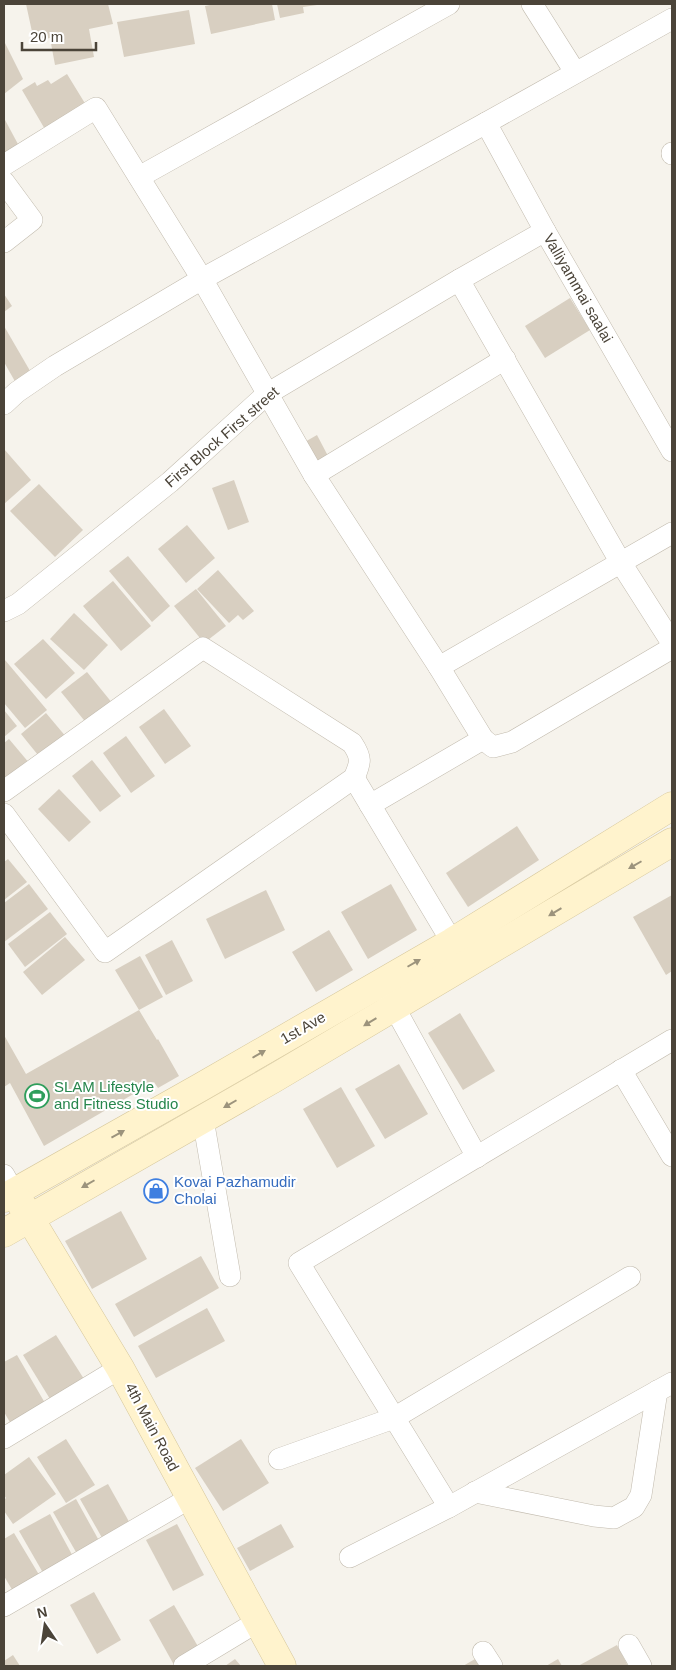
<svg xmlns="http://www.w3.org/2000/svg" width="676" height="1670" font-family="Helvetica,sans-serif">
	<rect width="100%" height="100%" fill="#f6f3ec"/>
	<g fill="#d8cfc1">
		<path d="M26,4H108L113,24L89,29L94,57L55,65L50,38L34,41Z"/>
		<path d="M215,4H272L275,20L211,34L205,6Z"/>
		<path d="M277,4H317V5L303,7L304,13L280,18Z"/>
		<path d="M189,10L195,44L124,57L117,22Z"/>
		<path d="M4,41L23,79L4,94Z"/>
		<path d="M67,74L86,105L46,131L22,90L35,82L37,86L48,80L51,84Z"/>
		<path d="M4,118L19,146L4,157Z"/>
		<path d="M4,294L12,306L4,312Z"/>
		<path d="M570,298L590,330L545,358L525,326Z"/>
		<path d="M4,326L33,376L17,385L4,362Z"/>
		<path d="M317,435L328,456L315,464L303,443Z"/>
		<path d="M4,449L31,480L4,504Z"/>
		<path d="M234,480L249,522L228,530L212,488Z"/>
		<path d="M39,484L83,530L55,557L10,511Z"/>
		<path d="M187,525L215,558L186,583L158,549Z"/>
		<path d="M128,556L170,606L152,622L109,571Z"/>
		<path d="M218,570L254,611L243,620L238,615L229,623L197,589Z"/>
		<path d="M113,581L151,626L121,651L83,606Z"/>
		<path d="M196,589L226,626L204,643L174,606Z"/>
		<path d="M74,613L108,645L84,670L50,639Z"/>
		<path d="M43,639L75,673L46,699L14,664Z"/>
		<path d="M4,660H5L47,710L25,728L4,703Z"/>
		<path d="M87,672L113,704L88,725L61,692Z"/>
		<path d="M164,709L191,746L165,764L139,727Z"/>
		<path d="M4,710L17,726L4,737Z"/>
		<path d="M46,713L67,738L42,760L21,734Z"/>
		<path d="M126,736L155,776L131,793L103,753Z"/>
		<path d="M9,739L30,764L4,785V743Z"/>
		<path d="M92,760L121,796L100,812L72,776Z"/>
		<path d="M59,789L91,822L69,842L38,809Z"/>
		<path d="M517,826L539,860L468,907L446,873Z"/>
		<path d="M8,859L27,882L4,900V862Z"/>
		<path d="M29,884L48,909L4,942V903Z"/>
		<path d="M391,884L417,930L368,959L341,912Z"/>
		<path d="M266,890L285,930L225,959L206,919Z"/>
		<path d="M672,895V971L666,975L633,917Z"/>
		<path d="M50,912L67,934L25,967L8,944Z"/>
		<path d="M329,930L353,970L316,992L292,952Z"/>
		<path d="M65,937L85,960L42,995L23,972Z"/>
		<path d="M172,940L193,981L166,995L145,955Z"/>
		<path d="M140,956L163,997L139,1010L115,970Z"/>
		<path d="M139,1010L157,1040L158,1039L179,1076L158,1088L154,1082L44,1146L10,1083L4,1087V1035L26,1074Z"/>
		<path d="M460,1013L495,1071L463,1090L428,1033Z"/>
		<path d="M399,1064L428,1114L385,1139L355,1089Z"/>
		<path d="M341,1087L375,1146L337,1168L303,1109Z"/>
		<path d="M121,1211L147,1259L92,1289L65,1241Z"/>
		<path d="M201,1256L219,1288L134,1337L115,1304Z"/>
		<path d="M207,1308L225,1341L156,1378L138,1346Z"/>
		<path d="M56,1335L84,1379L50,1399L23,1355Z"/>
		<path d="M17,1355L45,1403L11,1424L4,1412V1362Z"/>
		<path d="M66,1439L95,1485L66,1503L37,1457Z"/>
		<path d="M241,1439L269,1483L223,1511L195,1468Z"/>
		<path d="M29,1457L56,1494L13,1524L4,1511V1500L6,1498L4,1495V1475Z"/>
		<path d="M108,1484L132,1527L105,1543L80,1499Z"/>
		<path d="M76,1499L102,1546L80,1559L53,1512Z"/>
		<path d="M50,1514L76,1562L46,1578L19,1531Z"/>
		<path d="M177,1524L204,1575L173,1591L146,1540Z"/>
		<path d="M281,1524L294,1547L250,1571L237,1548Z"/>
		<path d="M14,1533L41,1578L14,1593L4,1576V1539Z"/>
		<path d="M94,1592L121,1640L97,1654L70,1605Z"/>
		<path d="M174,1605L200,1650L174,1665L149,1620Z"/>
		<path d="M617,1645L628,1666H578Z"/>
		<path d="M13,1655L20,1666H4V1661Z"/>
		<path d="M235,1659L241,1666H225Z"/>
		<path d="M475,1659L479,1666H463Z"/>
		<path d="M558,1659L562,1666H546Z"/>
	</g>
	<g fill="none" stroke-linecap="round" stroke-linejoin="round">
		<g stroke="#c2bbae" stroke-width="22">
			<g id="street">
				<path d="M532,4L575,72"/>
				<path d="M486,123L545,231L672,451"/>
				<path d="M672,153V154"/>
				<path d="M4,165L96,108L202,279L314,475L439,667L483,739L493,747L512,742L672,648"/>
				<path d="M139,177L449,4"/>
				<path d="M4,182L32,220L4,242"/>
				<path d="M459,280L621,563L672,643"/>
				<path d="M4,404L17,392L55,366L202,279L486,123L672,19"/>
				<path d="M314,475L505,359"/>
				<path d="M4,611L18,604L170,482L267,394L459,280L545,231"/>
				<path d="M439,667L672,533"/>
				<path d="M354,778L452,942"/>
				<path d="M4,791L203,648L352,743C362,758 361,762 354,778L105,952L4,814"/>
				<path d="M370,805L483,739"/>
				<path d="M387,994L477,1157"/>
				<path d="M621,1070L672,1156"/>
				<path d="M203,1119L230,1276"/>
				<path d="M4,1175L14,1193"/>
				<path d="M4,1438L120,1368"/>
				<path d="M279,1459L394,1418L630,1277"/>
				<path d="M475,1492L594,1516L614,1518L634,1507L641,1495L657,1391"/>
				<path d="M449,1507L299,1263L672,1040"/>
				<path d="M350,1557L449,1507L672,1383"/>
				<path d="M4,1606L190,1498"/>
				<path d="M629,1645L641,1666"/>
				<path d="M483,1652L492,1666"/>
				<path d="M184,1666L257,1622"/>
			</g>
		</g>
		<g stroke="#d6c79b" stroke-width="29">
			<g id="secondary">
				<path d="M4,1198L201,1087L452,942L672,806"/>
				<path d="M20,1202L120,1368L282,1666"/>
				<path d="M4,1233L273,1079L672,842"/>
			</g>
		</g>
		<use href="#street" stroke="#fff" stroke-width="21"/>
		<use href="#secondary" stroke="#fff3cd" stroke-width="28"/>
	</g>
	<defs><path id="oneway-solid" d="M-6-.8H1V-3.2L6.5 0L1 3.2V.8H-6Z" transform="scale(1.25)"/></defs>
	<g fill="#9c937c">
		<use href="#oneway-solid" transform="translate(635 865) rotate(150)"/>
		<use href="#oneway-solid" transform="translate(555 912) rotate(149)"/>
		<use href="#oneway-solid" transform="translate(414 963) rotate(-30)"/>
		<use href="#oneway-solid" transform="translate(370 1022) rotate(149)"/>
		<use href="#oneway-solid" transform="translate(259 1054) rotate(-30)"/>
		<use href="#oneway-solid" transform="translate(230 1104) rotate(150)"/>
		<use href="#oneway-solid" transform="translate(118 1134) rotate(-29)"/>
		<use href="#oneway-solid" transform="translate(88 1184) rotate(150)"/>
	</g>
	<defs>
		<g id="stadium-ring" transform="scale(1.25)"><circle r="9.5" fill="#fff" stroke="#2e9e5b" stroke-width="1.5"/><path d="M0-5a6.5 5 0 1 0 0 10a6.5 5 0 1 0 0-10ZM-3.5-1.8h7v3.6h-7Z" fill="#2e9e5b"/></g>
		<g id="shop-ring" transform="scale(1.25)"><circle r="9.5" fill="#fff" stroke="#3f7fe0" stroke-width="1.5"/><path d="M-5-2.5h2.3a2.7 3.5 0 0 1 5.4 0H5L5.5 6h-11ZM-1.5-2.5h3a1.5 2.3 0 0 0-3 0Z" fill="#3f7fe0"/></g>
	</defs>
	<g fill-rule="evenodd">
		<use href="#stadium-ring" x="37" y="1096"/>
		<use href="#shop-ring" x="156" y="1191"/>
	</g>
	<g text-anchor="middle" stroke-width="4" stroke-linejoin="round" paint-order="stroke">
		<g font-size="15" fill="#4b4439" stroke="#fff">
			<text transform="translate(578 288) rotate(60)" y="5">Valliyammai saalai</text>
			<text transform="translate(222 437) rotate(-41)" y="5">First Block First street</text>
			<text transform="translate(303 1028) rotate(-30)" y="5">1st Ave</text>
			<text transform="translate(152 1427) rotate(62)" y="5">4th Main Road</text>
		</g>
		<g font-size="15" fill="#27864d" stroke="#fff" text-anchor="start">
			<text x="54" y="1092">SLAM Lifestyle<tspan x="54" dy="17">and Fitness Studio</tspan></text>
		</g>
		<g font-size="15" fill="#366cbe" stroke="#fff" text-anchor="start">
			<text x="174" y="1187">Kovai Pazhamudir<tspan x="174" dy="17">Cholai</tspan></text>
		</g>
	</g>
	<rect width="676" height="1670" fill="none" stroke="#4b4439" stroke-width="10"/>
	<g transform="translate(45 1625) rotate(347)" stroke="#ffffff" stroke-width="4" paint-order="stroke">
	<path d="M0-4L9 19L0 12L-9 19Z" fill="#4b4439"/>
	<text y="-8" font-size="14" font-weight="bold" text-anchor="middle" fill="#4b4439">N</text>
	</g>
	<path d="M22 42v8h74v-8" fill="none" stroke="#4b4439" stroke-width="2.5"/>
	<text x="30" y="42" font-size="15" fill="#4b4439" stroke="#ffffff" stroke-width="4" paint-order="stroke">20 m</text>
</svg>
